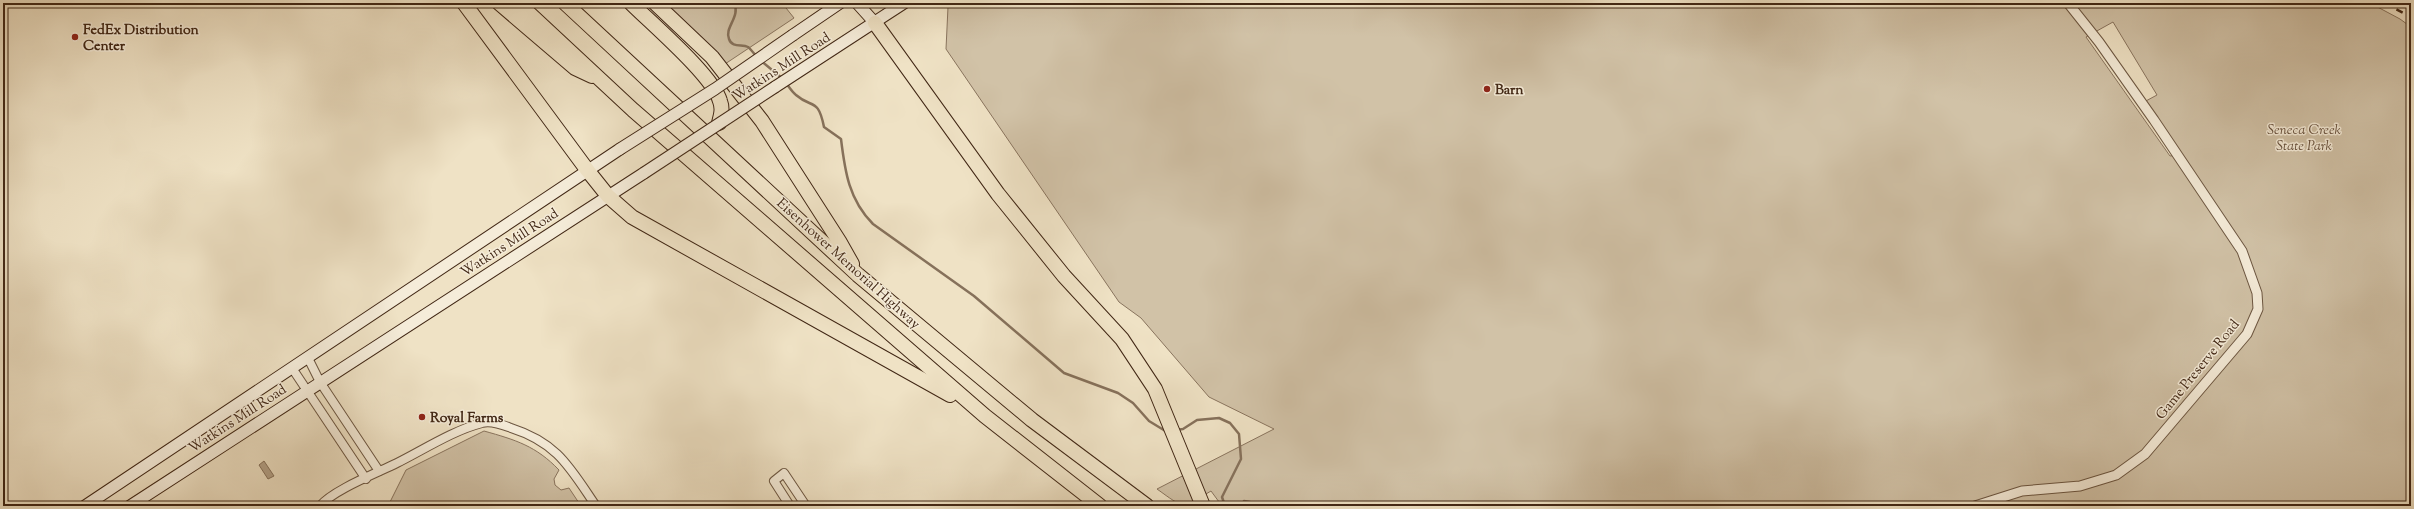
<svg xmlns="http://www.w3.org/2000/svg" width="2414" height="509" font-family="'Sorts Mill Goudy',serif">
	<rect width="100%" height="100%" fill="#efe2c5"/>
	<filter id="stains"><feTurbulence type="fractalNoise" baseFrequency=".005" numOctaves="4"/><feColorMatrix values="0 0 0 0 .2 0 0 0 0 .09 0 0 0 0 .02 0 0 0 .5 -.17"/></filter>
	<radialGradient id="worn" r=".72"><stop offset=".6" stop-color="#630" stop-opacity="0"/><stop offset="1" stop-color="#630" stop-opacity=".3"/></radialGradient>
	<g fill="#d1c2a7" stroke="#89745e" fill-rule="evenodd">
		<path d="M661,3H782L794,18L725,64Z"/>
		<path d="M955,3H2370L2400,19L2411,27V506H1222L1211,491C1181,509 1185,509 1157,489L1274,429L1209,397L1141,318L1119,302L946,49L948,7ZM2113,22L2157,95L2144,102L2179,155L2170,156L2086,37Z"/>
		<path d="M484,431C516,440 536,446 559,470L554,479L555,485L561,490L569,488L581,506H388L406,470Z"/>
	</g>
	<g fill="#b4a289" stroke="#86715b">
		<path d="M283,3H311C302,7 291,10 283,3Z"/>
		<path d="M264,461L274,476L268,479L259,465Z"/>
	</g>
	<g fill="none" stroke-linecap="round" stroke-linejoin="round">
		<g stroke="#86715b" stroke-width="2.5">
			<path d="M734,3C741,16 724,28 729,39C732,48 742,44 748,47C751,49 754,54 757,57"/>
			<path d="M760,60L783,79"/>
			<path d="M786,83C789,87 792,92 796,95C812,109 818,97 824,127L841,139C845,172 849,200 873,224L974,296L1064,373L1118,393L1133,403L1149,421L1167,432"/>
			<path d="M1176,430L1183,429L1197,420L1219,418L1230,423L1239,434L1241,459L1222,497L1225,506"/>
			<path d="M1242,506L1244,501L1250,502L1253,506"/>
		</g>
		<g stroke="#6c5641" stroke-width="10">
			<g id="minor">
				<path d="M308,358L320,382L379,471"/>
				<path d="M292,368L366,479"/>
				<path d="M320,506C333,490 377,473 397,463C423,450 454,430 482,423C491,420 503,425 511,428C558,443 570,468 596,506"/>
				<path d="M790,506L774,481L784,473L806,506"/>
			</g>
		</g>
		<g stroke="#6c5641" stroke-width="11">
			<path id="tertiary" d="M1975,506L2022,491L2080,486L2116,475L2145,454L2247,334L2258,309L2257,293L2242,251L2154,120L2099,42L2068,3"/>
		</g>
		<g stroke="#412715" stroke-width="13">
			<g id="secondary">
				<path d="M857,3L875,23"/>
				<path d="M793,35L840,3"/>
				<path d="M775,87L904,3"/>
				<path d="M85,506L620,149"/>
				<path d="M130,506L644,173"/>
			</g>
		</g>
		<g stroke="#412715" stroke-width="16">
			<g id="motorway">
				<path d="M464,3L588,171L608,196L632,217L950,395"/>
				<path d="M499,3L575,68L592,76"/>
				<path d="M518,3L633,110L985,416L1100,506"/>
				<path d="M565,3L858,275L1032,420L1147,506"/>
				<path d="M631,3C652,24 713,76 720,101C723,109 721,115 719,123"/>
				<path d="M655,3L712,57L762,121L839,241L852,264"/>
				<path d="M875,23L998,194L1064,276L1122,339L1155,389L1203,506"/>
			</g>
		</g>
		<use href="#minor" stroke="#f5ecd9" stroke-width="8"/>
		<use href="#tertiary" stroke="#f5ecd9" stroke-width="9"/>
		<use href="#secondary" stroke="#f5ecd9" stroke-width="11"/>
		<use href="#motorway" stroke="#efe2c5" stroke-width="14"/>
		<path stroke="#412715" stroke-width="2.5" stroke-dasharray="7 7" stroke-linecap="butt" d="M2384,3L2411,17"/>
		<g stroke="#412715" stroke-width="13" stroke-linecap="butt">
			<g id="secondary-bridge">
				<path d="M620,149L715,89L793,35"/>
				<path d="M644,173L775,87"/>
			</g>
		</g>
		<use href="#secondary-bridge" stroke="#f5ecd9" stroke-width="11"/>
	</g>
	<g fill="#8f2418" stroke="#f5ecd9" stroke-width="1.5">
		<circle cx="75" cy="37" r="4"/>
		<circle cx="1487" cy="89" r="4"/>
		<circle cx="422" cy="417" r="4"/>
	</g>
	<g text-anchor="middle" stroke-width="3" stroke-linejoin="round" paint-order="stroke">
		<g font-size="14" font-weight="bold" fill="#412715" stroke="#f5ecd9" text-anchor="start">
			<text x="83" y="34">FedEx Distribution<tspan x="83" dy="16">Center</tspan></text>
			<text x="1495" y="94">Barn</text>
			<text x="430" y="422">Royal Farms</text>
		</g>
		<g font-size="14" fill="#412715" stroke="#f5ecd9">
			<text transform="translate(781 66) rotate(-33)" y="5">Watkins Mill Road</text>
			<text transform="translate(509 242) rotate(-33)" y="5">Watkins Mill Road</text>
			<text transform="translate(849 263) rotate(42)" y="5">Eisenhower Memorial Highway</text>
			<text transform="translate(2197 369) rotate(-51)" y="5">Game Preserve Road</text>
			<text transform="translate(237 418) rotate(-33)" y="5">Watkins Mill Road</text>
		</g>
		<g font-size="14" font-style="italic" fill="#654e3a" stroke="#f5ecd9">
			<text x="2304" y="134">Seneca Creek<tspan x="2304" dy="16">State Park</tspan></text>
		</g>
	</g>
	<rect width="2414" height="509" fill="none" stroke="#efe2c5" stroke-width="16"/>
	<rect x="4" y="4" width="2406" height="501" fill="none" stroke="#412715" stroke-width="2"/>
	<rect x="8" y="8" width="2398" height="493" fill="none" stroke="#412715"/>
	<rect width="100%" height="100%" filter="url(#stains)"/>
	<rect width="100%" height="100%" fill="url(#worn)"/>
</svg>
